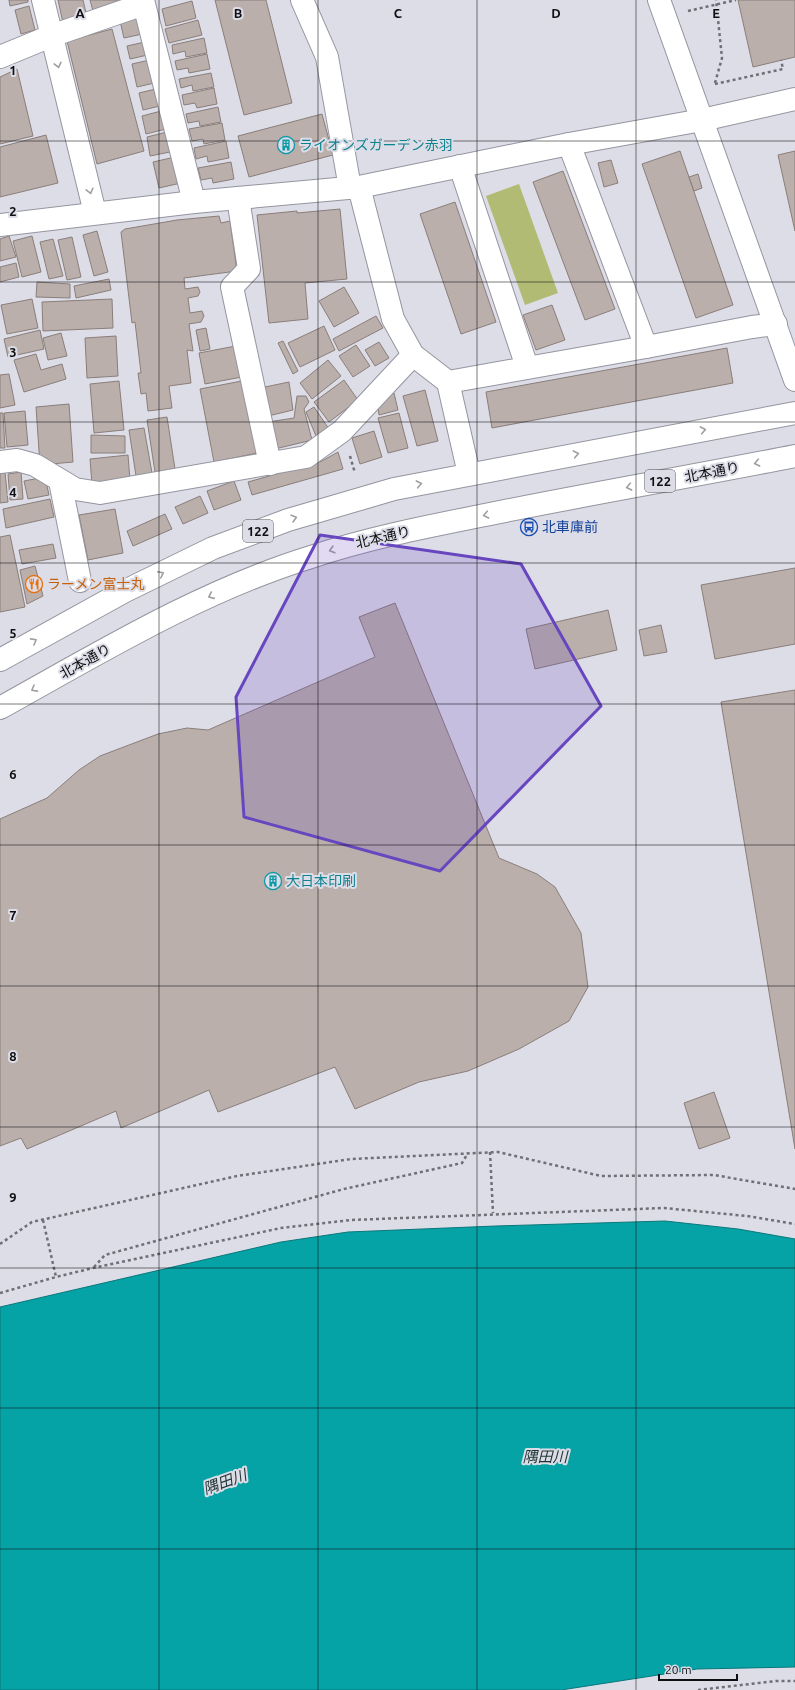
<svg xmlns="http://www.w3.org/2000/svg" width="795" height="1690" font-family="Ubuntu,'Noto Sans JP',sans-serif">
	<rect width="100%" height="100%" fill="#dddde8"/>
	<path fill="#b1bb73" d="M519,184L558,293L525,305L486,196Z"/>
	<path fill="#06a3a6" stroke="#09777a" d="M665,1221L738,1229L795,1239V1667L697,1669L561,1690H0V1307L281,1242L348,1232L496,1226Z"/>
	<g fill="#bbafab" stroke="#897e7a">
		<path d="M9,0H28V2L10,6Z"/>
		<path d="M58,0H83L87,17L63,23Z"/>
		<path d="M90,0H119L120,4L93,11Z"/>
		<path d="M215,0H266L292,103L244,115Z"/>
		<path d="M738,0H795V57L753,67Z"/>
		<path d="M192,1L196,18L166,26L162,9Z"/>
		<path d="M29,6L35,30L21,34L15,10Z"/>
		<path d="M143,16L147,33L124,38L120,21Z"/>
		<path d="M198,20L202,35L169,43L165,29Z"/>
		<path d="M112,29L144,151L97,164L67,41Z"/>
		<path d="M204,38L207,53L186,57L185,51L173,54L172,45Z"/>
		<path d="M149,41L152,54L130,59L127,46Z"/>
		<path d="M207,54L210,69L189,73L188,68L177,70L175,61Z"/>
		<path d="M154,59L159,82L137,87L132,64Z"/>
		<path d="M17,69L33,136L0,144V77Z"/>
		<path d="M211,73L214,87L193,91L192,85L181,88L179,79Z"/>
		<path d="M160,88L164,105L143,110L139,93Z"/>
		<path d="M214,88L217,104L197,108L195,103L184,105L182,95Z"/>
		<path d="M218,107L221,122L200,126L199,121L188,123L186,114Z"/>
		<path d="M165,110L170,128L146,134L142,116Z"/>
		<path d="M322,114L333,155L249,177L238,136Z"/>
		<path d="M222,123L225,140L204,144L203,139L192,141L189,129Z"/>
		<path d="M171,131L175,151L150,156L147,137Z"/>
		<path d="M46,135L58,183L0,197V147Z"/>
		<path d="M226,141L229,158L208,162L207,156L196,159L194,148Z"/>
		<path d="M680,151L733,305L696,318L642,164Z"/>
		<path d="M795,151V231L778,155Z"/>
		<path d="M175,157L181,183L159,188L153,162Z"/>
		<path d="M611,160L618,183L604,187L598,163Z"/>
		<path d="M231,162L234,179L213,183L212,178L201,180L198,168Z"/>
		<path d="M563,171L615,309L585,320L533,182Z"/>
		<path d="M698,174L702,188L694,191L689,177Z"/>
		<path d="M455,202L496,322L461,334L420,214Z"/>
		<path d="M340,209L347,279L305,283L308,319L269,323L257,215L297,211V213Z"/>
		<path d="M219,216L221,223L230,221L237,271L184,278L185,289L198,287L200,292L198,296L188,298L190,313L202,311L204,316L201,322L189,324L193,351L187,350L191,383L169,386L172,408L148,411L146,393L141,394L138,373H141L135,322L132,323L121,232L125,229L177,220Z"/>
		<path d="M97,231L108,272L94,276L83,235Z"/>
		<path d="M9,236L16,257L0,261V239Z"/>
		<path d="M32,236L41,272L22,277L13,241Z"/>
		<path d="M72,237L81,277L67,280L58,240Z"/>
		<path d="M53,239L63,276L49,279L40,242Z"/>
		<path d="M16,263L19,277L0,282V267Z"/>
		<path d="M109,279L111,290L76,298L74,286Z"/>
		<path d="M37,282L70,284V298L36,297Z"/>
		<path d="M344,287L359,313L334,327L319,301Z"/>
		<path d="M32,299L38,328L7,334L1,305Z"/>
		<path d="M112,299L113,328L43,331L42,302Z"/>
		<path d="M552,305L565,340L536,350L523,315Z"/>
		<path d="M376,316L383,328L339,351L333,339Z"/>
		<path d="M324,326L335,350L300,367L288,343Z"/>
		<path d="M206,328L210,349L200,351L196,330Z"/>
		<path d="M40,330L44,349L8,357L4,339Z"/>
		<path d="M61,333L67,356L48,360L43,338Z"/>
		<path d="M116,336L118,376L87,378L85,338Z"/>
		<path d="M283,341L298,371L293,374L278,343Z"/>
		<path d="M379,342L389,358L375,366L365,350Z"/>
		<path d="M241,345L247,376L205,384L199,353Z"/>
		<path d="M356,345L370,366L353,377L339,356Z"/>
		<path d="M727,348L733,383L492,428L486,392Z"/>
		<path d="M36,354L41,370L62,364L66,379L24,392L14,360Z"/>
		<path d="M328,360L341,376L312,399L300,383Z"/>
		<path d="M9,374L15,405L0,408V375Z"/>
		<path d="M247,380L262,452L214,462L200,389Z"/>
		<path d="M344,380L358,400L329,422L314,402Z"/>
		<path d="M119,381L124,430L94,433L90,384Z"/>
		<path d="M289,382L293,410L268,416L265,387Z"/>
		<path d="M425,390L438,441L417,446L403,396Z"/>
		<path d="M394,393L398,410L379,415L378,408L385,395Z"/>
		<path d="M297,396H306L309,402L304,409L312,440L275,449L268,422L294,418Z"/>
		<path d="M69,404L73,462L40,465L36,407Z"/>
		<path d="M314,407L329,429L316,436L306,412Z"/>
		<path d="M25,411L28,445L7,447L4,413Z"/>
		<path d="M0,413H3L5,448H0Z"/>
		<path d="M399,413L408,448L388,453L378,418Z"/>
		<path d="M167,417L175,469L155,472L147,420Z"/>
		<path d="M144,428L152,473L136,476L129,430Z"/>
		<path d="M374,431L382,457L360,464L352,438Z"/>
		<path d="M91,435L125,436V453H91Z"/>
		<path d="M338,452L343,469L252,495L248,482L322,461Z"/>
		<path d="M128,455L130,481L92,484L90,459Z"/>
		<path d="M5,472L8,502L0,503V473Z"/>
		<path d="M21,472L23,499L10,500L8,474Z"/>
		<path d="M45,477L49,495L28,499L24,481Z"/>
		<path d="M234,481L241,500L214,510L207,491Z"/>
		<path d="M200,496L208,513L183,524L175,507Z"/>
		<path d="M50,499L54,517L6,528L3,509Z"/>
		<path d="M115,509L123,553L88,560L79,515Z"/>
		<path d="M165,514L172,529L133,546L127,531Z"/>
		<path d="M10,535L25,607L0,612V537Z"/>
		<path d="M53,544L56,558L22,564L19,550Z"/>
		<path d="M35,566L43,596L27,604L20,570Z"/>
		<path d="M795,568V644L715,659L701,585Z"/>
		<path d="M395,603L499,858L537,874L555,887L581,933L588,987L569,1021L519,1049L468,1071L419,1082L355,1109L335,1067L218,1112L209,1090L121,1128L116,1111L27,1149L21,1138L0,1146V819L47,798L79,770L100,756L158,734L187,728L208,730L375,657L359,617Z"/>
		<path d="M608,610L617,650L535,669L526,629Z"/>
		<path d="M661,625L667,652L644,656L639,630Z"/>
		<path d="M795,690V1149L721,702Z"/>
		<path d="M714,1092L730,1138L699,1149L684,1103Z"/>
	</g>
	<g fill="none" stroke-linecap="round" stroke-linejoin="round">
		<g stroke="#94959f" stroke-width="24">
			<g id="minor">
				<path d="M43,0L95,213"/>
				<path d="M302,0L327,57L350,188"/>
				<path d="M659,0L795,380"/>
				<path d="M0,57L51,36L144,4L194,202"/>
				<path d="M569,144L646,347"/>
				<path d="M460,166L527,367"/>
				<path d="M359,187L393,319L413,355L448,382L469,474"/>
				<path d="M238,198L249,269L232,287L270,464"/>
				<path d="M0,225L194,202L359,187L569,144L702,120L795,99"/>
				<path d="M448,382L646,347L752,327L776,324"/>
				<path d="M0,462L17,460L35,465L75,489L100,493L306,457L342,431L413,355"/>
				<path d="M60,481L80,581"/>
			</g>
		</g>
		<g stroke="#94959f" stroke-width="24">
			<g id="highway">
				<path d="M0,660L125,591L213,548L288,520L394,489L795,413"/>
				<path d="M0,708C101,652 201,591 311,557C365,539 420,528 475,517C582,495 689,477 795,456"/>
			</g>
		</g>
		<g stroke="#6f6f77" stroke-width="2.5" stroke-dasharray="3 3" stroke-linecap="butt">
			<path d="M688,11L736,0"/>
			<path d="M715,83L722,58L716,0"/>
			<path d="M715,84L783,69L781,60"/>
			<path d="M350,456L355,473"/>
			<path d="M490,1152L493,1213"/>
			<path d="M43,1220L56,1277"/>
			<path d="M0,1244L32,1222L237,1176L351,1159L498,1152L601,1176L714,1175L795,1189"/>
			<path d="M94,1267L105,1255L344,1189L462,1163L468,1153"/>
			<path d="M0,1293L56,1277L93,1268L281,1228L351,1220L664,1208L747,1216L795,1224"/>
			<path d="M698,1690L776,1681H795"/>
		</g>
		<use href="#minor" stroke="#fff" stroke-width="22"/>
		<use href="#highway" stroke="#fff" stroke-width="22"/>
	</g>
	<defs><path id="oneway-chevron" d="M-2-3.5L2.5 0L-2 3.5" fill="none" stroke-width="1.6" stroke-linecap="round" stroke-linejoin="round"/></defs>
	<g stroke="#9f9fa1">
		<use href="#oneway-chevron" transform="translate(58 65) rotate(76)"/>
		<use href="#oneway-chevron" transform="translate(90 191) rotate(76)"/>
		<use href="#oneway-chevron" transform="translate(703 430) rotate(-11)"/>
		<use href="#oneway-chevron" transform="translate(576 454) rotate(-11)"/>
		<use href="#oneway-chevron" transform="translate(757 463) rotate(169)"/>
		<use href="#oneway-chevron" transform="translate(419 484) rotate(-11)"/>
		<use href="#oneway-chevron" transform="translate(629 487) rotate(169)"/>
		<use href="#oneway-chevron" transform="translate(486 515) rotate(168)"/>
		<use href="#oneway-chevron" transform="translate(294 518) rotate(-16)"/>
		<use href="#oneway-chevron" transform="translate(332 550) rotate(164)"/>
		<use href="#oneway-chevron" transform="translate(161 574) rotate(-26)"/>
		<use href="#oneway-chevron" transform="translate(211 596) rotate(156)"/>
		<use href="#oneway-chevron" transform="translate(34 641) rotate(-29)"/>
		<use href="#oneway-chevron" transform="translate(34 689) rotate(151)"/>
	</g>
	<path fill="#6746bf" fill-opacity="0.2" stroke="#6746bf" stroke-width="3" stroke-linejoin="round" d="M320,535L521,564L601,706L440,871L244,817L236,697Z"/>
	<path fill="none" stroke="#0f0f13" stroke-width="1" stroke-opacity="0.55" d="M159,0V1690M318,0V1690M477,0V1690M636,0V1690M0,141H795M0,282H795M0,422H795M0,563H795M0,704H795M0,845H795M0,986H795M0,1127H795M0,1268H795M0,1408H795M0,1549H795"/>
	<defs>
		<g id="building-ring" transform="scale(0.9)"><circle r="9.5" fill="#dddde8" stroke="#0f9aa8" stroke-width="1.5"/><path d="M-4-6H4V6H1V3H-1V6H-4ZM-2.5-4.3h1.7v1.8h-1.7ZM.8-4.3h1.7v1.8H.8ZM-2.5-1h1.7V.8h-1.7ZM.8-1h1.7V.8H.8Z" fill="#0f9aa8"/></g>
		<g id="bus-ring" transform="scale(0.9)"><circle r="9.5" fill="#dddde8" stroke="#1a4fb4" stroke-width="1.5"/><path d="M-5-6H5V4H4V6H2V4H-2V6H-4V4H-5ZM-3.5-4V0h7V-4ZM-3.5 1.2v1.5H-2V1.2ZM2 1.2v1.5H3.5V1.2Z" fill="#1a4fb4"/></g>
		<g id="restaurant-ring" transform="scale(0.9)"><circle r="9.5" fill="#dddde8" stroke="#e8710a" stroke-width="1.5"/><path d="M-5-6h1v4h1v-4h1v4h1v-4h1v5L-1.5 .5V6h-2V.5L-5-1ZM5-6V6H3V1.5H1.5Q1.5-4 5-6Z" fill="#e8710a"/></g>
	</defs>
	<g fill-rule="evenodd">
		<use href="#building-ring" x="286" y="145"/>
		<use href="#bus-ring" x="529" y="527"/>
		<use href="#restaurant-ring" x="34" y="584"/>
		<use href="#building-ring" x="273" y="881"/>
	</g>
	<g text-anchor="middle" stroke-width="4" stroke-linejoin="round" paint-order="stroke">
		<g fill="#dddde8" stroke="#4d4d53" stroke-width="1">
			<rect x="645" y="470" width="30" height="22" rx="3"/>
			<rect x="243" y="520" width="30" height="22" rx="3"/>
		</g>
		<g font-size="13" font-weight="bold" fill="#0f0f13">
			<text x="660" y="486">122</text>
			<text x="258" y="536">122</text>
		</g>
		<g font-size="14" fill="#0d838f" stroke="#dddde8" text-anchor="start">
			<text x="299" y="150">ライオンズガーデン赤羽</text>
			<text x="286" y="886">大日本印刷</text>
		</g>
		<g font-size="14" fill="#0f0f13" stroke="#dddde8">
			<text transform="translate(712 472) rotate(-11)" y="5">北本通り</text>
			<text transform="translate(383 537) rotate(-13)" y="5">北本通り</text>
			<text transform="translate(85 661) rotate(-29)" y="5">北本通り</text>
		</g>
		<g font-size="14" fill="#164399" stroke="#dddde8" text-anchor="start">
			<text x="542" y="532">北車庫前</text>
		</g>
		<g font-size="14" fill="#c56008" stroke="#dddde8" text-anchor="start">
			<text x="47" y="589">ラーメン富士丸</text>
		</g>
		<g font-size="15" font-style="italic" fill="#1d3333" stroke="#dddde8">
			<text x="545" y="1462">隅田川</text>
			<text transform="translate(225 1482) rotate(-20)" y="5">隅田川</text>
		</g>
	</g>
	<g font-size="13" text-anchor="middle" font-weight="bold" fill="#0f0f13" stroke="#dddde8" stroke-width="4" stroke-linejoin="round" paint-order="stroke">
		<text x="80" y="18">A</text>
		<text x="238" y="18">B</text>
		<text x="398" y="18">C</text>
		<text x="556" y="18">D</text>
		<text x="716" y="18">E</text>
		<text x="13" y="75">1</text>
		<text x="13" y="216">2</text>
		<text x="13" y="357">3</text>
		<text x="13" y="497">4</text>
		<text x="13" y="638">5</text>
		<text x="13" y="779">6</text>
		<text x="13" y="920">7</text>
		<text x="13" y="1061">8</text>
		<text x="13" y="1202">9</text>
	</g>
	<path d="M659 1674v6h78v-6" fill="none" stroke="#0f0f13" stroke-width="2"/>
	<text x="665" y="1674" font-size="12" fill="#0f0f13" stroke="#dddde8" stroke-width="3" paint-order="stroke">20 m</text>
</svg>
